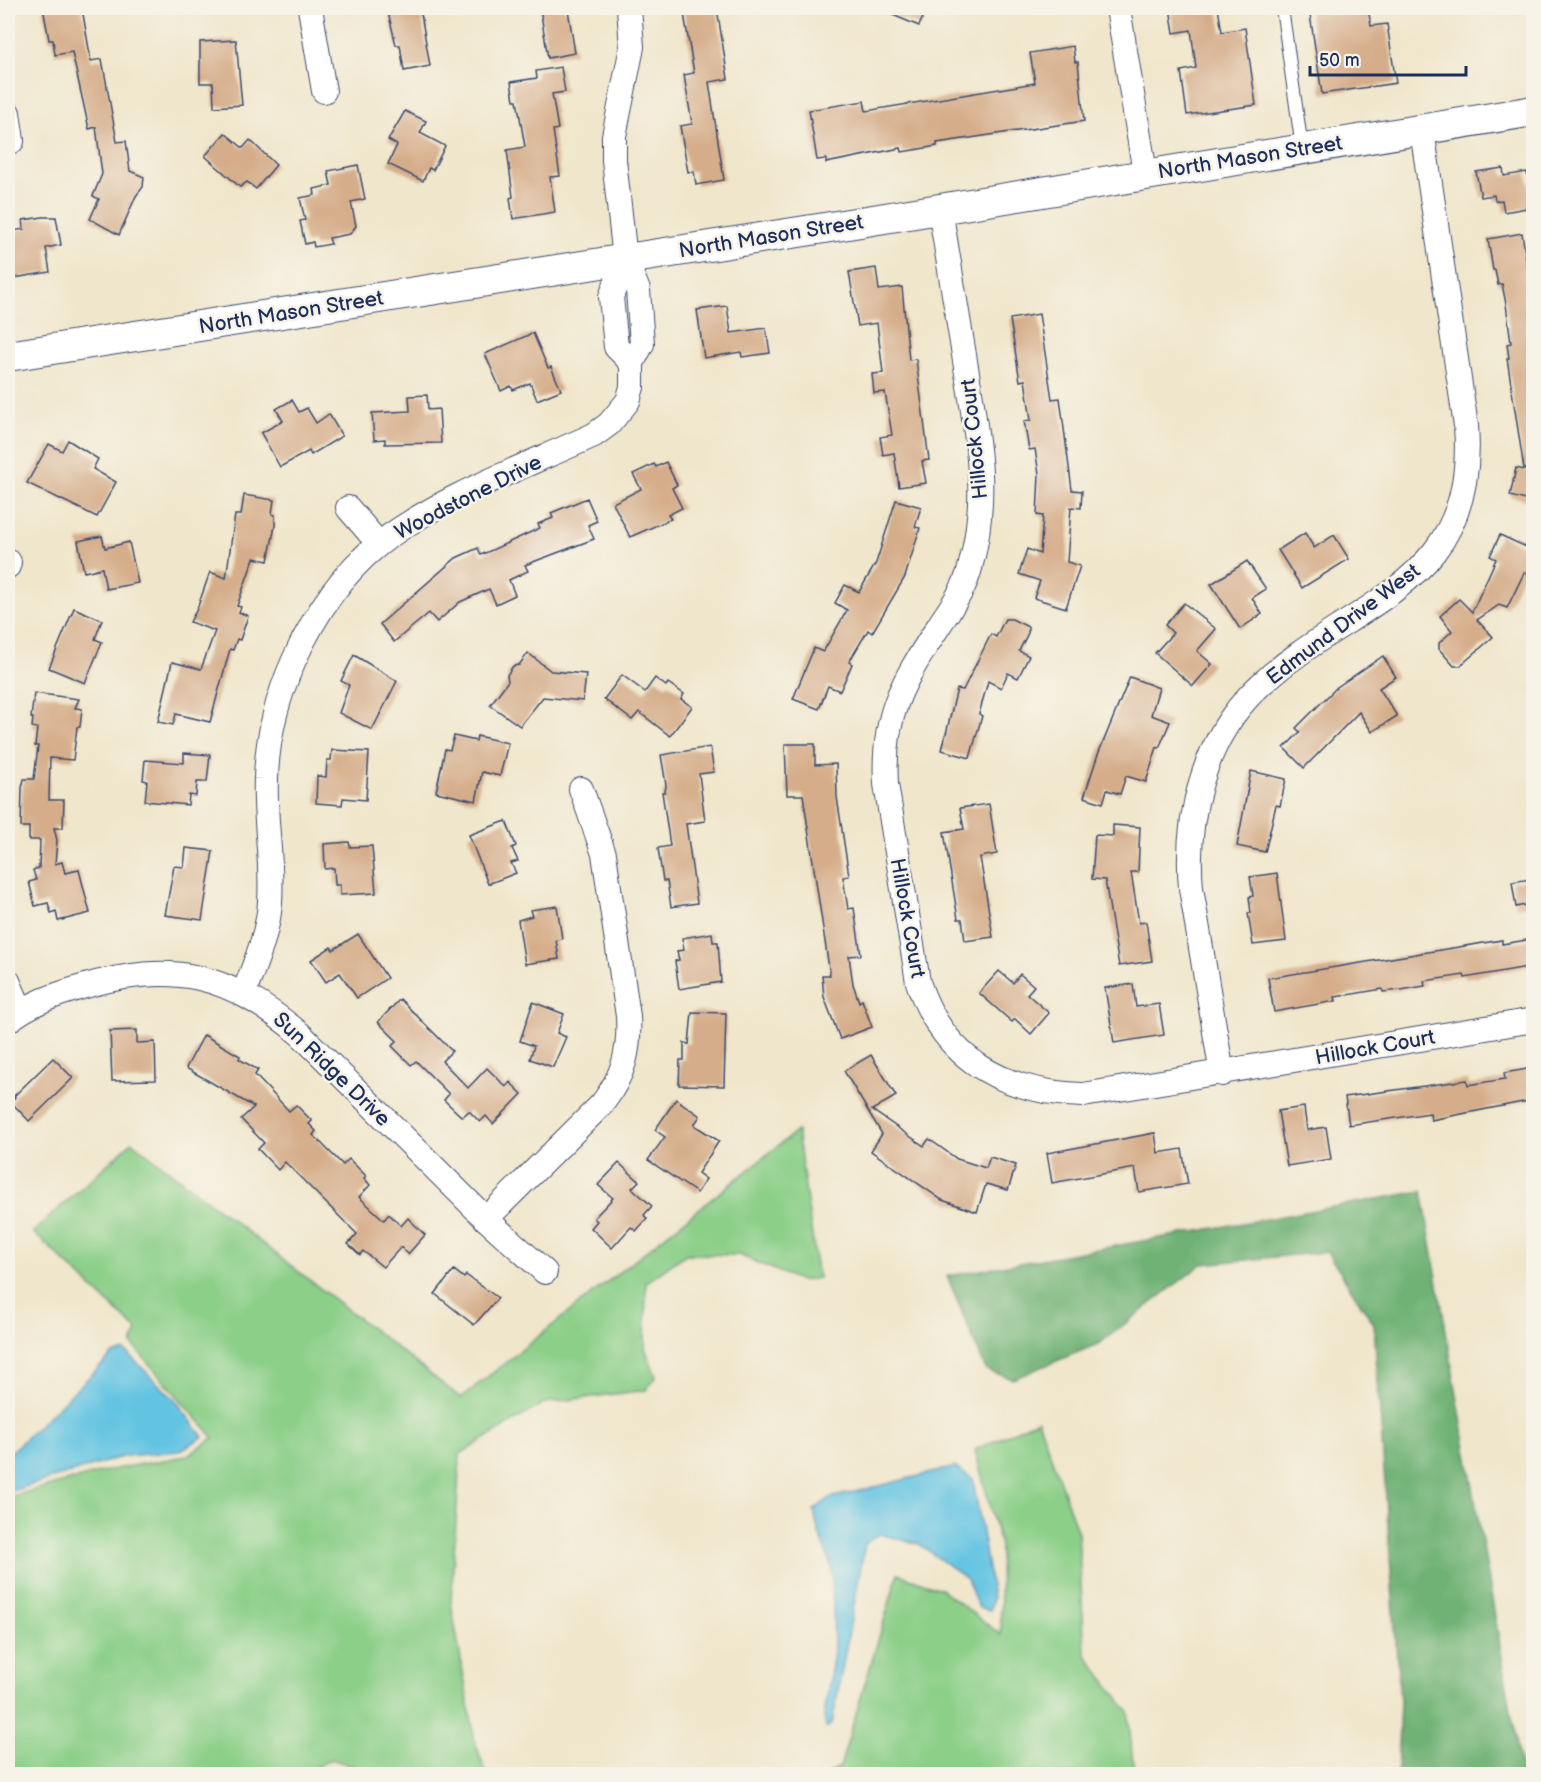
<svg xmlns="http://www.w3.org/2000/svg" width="1541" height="1782" font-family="'Balsamiq Sans',sans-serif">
	<rect width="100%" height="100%" fill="#f7f3e8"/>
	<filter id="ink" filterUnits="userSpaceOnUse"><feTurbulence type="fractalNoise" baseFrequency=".0167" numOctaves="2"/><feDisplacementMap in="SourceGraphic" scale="12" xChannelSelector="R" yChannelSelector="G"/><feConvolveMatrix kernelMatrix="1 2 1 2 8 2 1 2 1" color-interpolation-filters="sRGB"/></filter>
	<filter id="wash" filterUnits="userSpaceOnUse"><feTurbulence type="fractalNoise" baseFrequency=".008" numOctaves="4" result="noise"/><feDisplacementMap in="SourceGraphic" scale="24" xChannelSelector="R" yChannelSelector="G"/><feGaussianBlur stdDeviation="1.35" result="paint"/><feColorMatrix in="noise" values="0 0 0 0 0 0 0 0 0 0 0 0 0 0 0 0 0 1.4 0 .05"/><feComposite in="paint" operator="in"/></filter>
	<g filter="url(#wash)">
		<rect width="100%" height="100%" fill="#f0e6cb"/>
		<g fill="#8bcf88" stroke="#537f73" stroke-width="1.5">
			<path d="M797,1131L818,1278L801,1281L739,1255L686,1254L646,1283L645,1348L656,1377L646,1390L544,1403L460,1454L451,1603L475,1742L486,1774H378L331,1759L303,1774H8V1497L110,1470L186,1456L214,1438L132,1344L137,1330L33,1232L132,1142L461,1398Z"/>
			<path d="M1038,1420L1078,1533L1085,1654L1128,1711L1134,1774H827L840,1767L898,1574L941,1589L1001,1635L1000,1545L975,1450Z"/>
		</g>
		<path fill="#70b274" stroke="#467069" stroke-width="1.5" d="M1422,1191L1522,1774H1397L1400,1701L1374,1324L1327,1252L1202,1264L1100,1343L1013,1379L986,1370L947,1276Z"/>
		<g fill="#64c4e2" stroke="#407aa0" stroke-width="1.5">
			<path d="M125,1351L176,1401L203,1437L179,1451L125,1456L8,1492V1455L112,1355Z"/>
			<path d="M955,1467L973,1479L993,1598L990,1610L978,1607L967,1579L919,1544L879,1534L865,1544L832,1724L826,1728L824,1717L834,1650L832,1568L818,1530L814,1510L830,1498Z"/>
		</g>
		<g id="blocks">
			<g fill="#d5ad8a">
				<path d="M43,8H82L91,61L102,59L117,142L126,141L130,171L144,177L143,187L136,196L119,235L90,219L99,199L93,196L102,174L96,127L89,129L72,52L55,55L53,40H49Z"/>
				<path d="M412,8H420L430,66L404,71L400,45H396L388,12Z"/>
				<path d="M540,8H564L565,11L568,10L575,53L548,58Z"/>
				<path d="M683,8H717L728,79L709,82L724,180L696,185L694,171L688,172L680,126L692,124L684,75L694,73Z"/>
				<path d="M876,8H927L919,26Z"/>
				<path d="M1170,8H1218L1222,32L1245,28L1256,105L1187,115L1181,71L1196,68L1191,30L1174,33Z"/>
				<path d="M1309,8H1368L1371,26L1387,24L1396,83L1322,94Z"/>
				<path d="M236,40L242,105L214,107L213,83H200V42Z"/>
				<path d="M1073,46L1075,62H1078L1084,121L937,143V146L902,152L901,148L826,163V159L817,160L809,110L864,101L866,111L1035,83L1030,53Z"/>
				<path d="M561,67L565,92L552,94L558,129L553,130L560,176L550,177L555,212L513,219L510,198L513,197L507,150L525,147L517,100H514L511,82L537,78L536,71Z"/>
				<path d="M405,111L426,121L420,133L445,146L433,170L429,168L423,181L388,164L397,145L388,140Z"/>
				<path d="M225,133L243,148L250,140L276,165L256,189L247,182L240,187L205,156Z"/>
				<path d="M358,165L365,199L351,202L356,226L350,234L329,238L331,244L314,247L313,242L305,244L300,221L305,220L300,198L315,195L314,189L331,185L328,171Z"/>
				<path d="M1503,168L1504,176L1527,172L1533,207L1504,212L1502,200L1495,201L1494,195L1481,197L1476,172Z"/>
				<path d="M43,217H56L61,245L46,248L50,272L8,279V232L24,229L23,220Z"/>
				<path d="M1522,233L1533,305V468L1524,469L1507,358H1509L1507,344L1511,343L1506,304L1502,284L1498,285L1495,270H1493L1488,239Z"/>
				<path d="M876,268L879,290L902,287L909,360L916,359L929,460L922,461L926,483L899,487L894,453L883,455L880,437L892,435L885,392L874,393L872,374L883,373L877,323L858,326L849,272Z"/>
				<path d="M727,306L731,333L766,328L770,353L742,357L741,352L704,358L697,310Z"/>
				<path d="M1039,314L1052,399L1060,398L1072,490L1082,491L1081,508L1071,507L1067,562L1080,566L1066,608L1034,598L1040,581L1019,574L1027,549L1040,554L1043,516L1037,515L1039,474L1035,449L1029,450L1024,421L1031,420L1025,380L1020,381L1010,319Z"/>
				<path d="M533,333L548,368L551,367L561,390L537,400L530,383L513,390L511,386L501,391L485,354Z"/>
				<path d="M427,395L428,410L439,409L441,443L385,444V439L374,440L372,413L410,411L409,396Z"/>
				<path d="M292,400L299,412L307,408L316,423L329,414L342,436L311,455L309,451L280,467L261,433L283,421L276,409Z"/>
				<path d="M68,440L98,459L93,469L116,482L97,517L27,483L49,444L62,451Z"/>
				<path d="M666,462L677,485L672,488L682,508L668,515L671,519L630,537L613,503L641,489L633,474L654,464L656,467Z"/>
				<path d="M1516,468L1533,472V502L1510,496Z"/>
				<path d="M244,495L274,500L272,514L275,515V526L268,561L254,558L237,606L241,607L239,612L248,616L240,640L237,639L233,650L230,649L210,722L176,714L173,725L158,722L172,662L201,669L215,631L190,622L197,609L210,572L226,578L235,515H241Z"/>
				<path d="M587,498L597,521L588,525L594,539L525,565L528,571L509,580L515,595L496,604L489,589L460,602L437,622L429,613L394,642L380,624L456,558L478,548L481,555L540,528L538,524L553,518L551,513Z"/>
				<path d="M896,500L921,507L915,527L920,528L905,577L872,633L868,630L849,662L852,664L840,691L828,686L819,709L793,699L814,648L823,652L847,610L835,603L845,585L859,592L876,563Z"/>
				<path d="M1305,533L1314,548L1334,535L1349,559L1302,588L1278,550Z"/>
				<path d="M1500,535L1533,550V559L1527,574L1524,573L1507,608L1499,605L1477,620L1493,637L1460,666H1454L1439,649V643L1452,631L1440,616L1459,599L1472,612L1496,559L1490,556Z"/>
				<path d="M102,536L105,548L129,542L138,583L106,589L102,568L84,572L78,541Z"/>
				<path d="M1247,561L1266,589L1252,598L1262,614L1240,629L1211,584Z"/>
				<path d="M1184,603L1216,629L1197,651L1212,664L1193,686L1155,653L1173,633L1165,625Z"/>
				<path d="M74,608L102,620L95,639L102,642L85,683L49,668Z"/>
				<path d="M1005,619H1012L1028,627V633L1019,651L1029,656L1018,678L1008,673L1001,688L988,681L979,714L982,716L970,758L942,750L957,689L963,690L991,634L996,637Z"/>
				<path d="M528,653L551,671L586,674L583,701L543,697L520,726L490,705L508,681L507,675L513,666L519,665Z"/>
				<path d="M354,655L397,681L372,730L339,713L349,685L341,681Z"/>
				<path d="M1383,656L1396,677L1379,688L1397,716L1372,732L1359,712L1304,768L1284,748L1300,732L1296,728L1337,687Z"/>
				<path d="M622,675L645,692L655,678L666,686L668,683L684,694L681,699L692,707L670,736L639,712L632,720L604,699Z"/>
				<path d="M1130,677L1159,688L1151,715L1170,722L1159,748L1157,747L1146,782L1126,776L1120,794L1107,790L1103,803L1084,797L1097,757Z"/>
				<path d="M34,693L79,699L75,708L82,709L80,727H77L73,760L50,758L49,800H64L63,828H54L57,840L55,864L62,862L65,873L79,870L90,913L58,921L56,911L51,913L48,903L35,906L29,882L36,880L33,870L39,868L40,840H29V827H21L22,788L24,779H34L38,746H35L37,728L32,727L33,718H31Z"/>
				<path d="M454,736L476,741L477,736L508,743L500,776L482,772L476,801L436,792L445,749L450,750Z"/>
				<path d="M785,744H815V765L836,764L837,797L849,876L843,877L848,909L854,908L861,955L849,956L853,984L859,1002L862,1000L872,1027L840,1039L824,997L822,975H830L803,795H787Z"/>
				<path d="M710,747L714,772L699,774L705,821L686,824L697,903L671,907L667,881H663L658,848L670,846L662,792H665L666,785L661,755Z"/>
				<path d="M332,750L369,752L366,800L343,798L342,805L316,803L317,776L326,777L327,760H331Z"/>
				<path d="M184,753L210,755L207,782H197L196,796L189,795L188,805L145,801L147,781L143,780L145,760L184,763Z"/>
				<path d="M1251,771L1286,779L1280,806L1276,805L1265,852L1237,846Z"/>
				<path d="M989,804L997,854L980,857L993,937L965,941L962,919H958L944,832L964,829L960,808Z"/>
				<path d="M506,821L516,846L512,848L518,861L511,863L516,873L488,884L469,835Z"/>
				<path d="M1113,825L1140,827L1138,872H1131L1139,923L1146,922L1152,961L1119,966L1105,880L1092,879L1095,835L1113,836Z"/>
				<path d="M349,842L350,847L372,846L376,893L340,895V885H335L334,868L325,869L324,844Z"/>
				<path d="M186,848L213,851L202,920L165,915L174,866L184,867Z"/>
				<path d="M1277,873L1286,941L1253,945L1248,913H1251L1249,897L1253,896L1250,877Z"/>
				<path d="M1530,879L1533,903L1516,907L1512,882Z"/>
				<path d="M557,906L562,939L556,940L559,959L525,964L518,920L532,916L530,910Z"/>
				<path d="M712,933L713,942H718L721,982L679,989L675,961L679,960L677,951L684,950L682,938Z"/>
				<path d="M358,934L387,978L357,998L340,973L326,982L311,960L331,947L333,950Z"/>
				<path d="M1533,939V966L1465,978L1464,975L1424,981L1425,986L1401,990L1383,992L1382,989L1335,997L1336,1001L1274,1012L1268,978L1502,940V944Z"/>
				<path d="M999,971L1013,983L1020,974L1034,986L1027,994L1049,1013L1031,1034L1015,1019L1012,1022L979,993Z"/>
				<path d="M1133,984L1136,1007L1159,1004L1164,1035L1114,1043L1105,988Z"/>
				<path d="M400,999L452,1051L442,1061L468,1088L487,1068L506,1087L510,1082L522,1094L493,1124L486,1116L480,1122L469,1111L462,1117L444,1100L449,1094L416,1061L411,1065L392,1046L397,1041L378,1022Z"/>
				<path d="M533,1002L564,1014L557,1033L566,1037L553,1067L530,1059L534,1046L520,1041Z"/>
				<path d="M692,1012L726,1013L724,1086L679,1085L680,1060H684V1043L689,1044Z"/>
				<path d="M137,1030V1043L155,1042L156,1080L112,1081L110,1031Z"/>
				<path d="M204,1035L240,1056L239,1059L258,1070L255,1075L289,1111L296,1105L312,1121L309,1124L316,1131L313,1135L343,1165L349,1159L366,1176L364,1178L370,1185L359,1197L384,1220L389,1214L401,1226L408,1218L425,1235L408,1254L401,1247L383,1267L363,1251L360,1255L348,1244L357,1234L285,1162L278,1170L258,1149L264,1143L241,1119L254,1107L186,1068Z"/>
				<path d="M871,1055L896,1096L872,1110L924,1146L929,1139L957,1159L986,1168L990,1157L1016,1165L1008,1190L986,1184L977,1212L942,1200L871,1151L882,1134L844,1071Z"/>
				<path d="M53,1058L73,1078L29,1121L11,1102L15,1097L14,1096Z"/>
				<path d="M1533,1068V1100L1431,1120L1430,1113L1349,1125L1345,1097L1467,1080L1468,1085L1505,1079L1504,1073Z"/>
				<path d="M676,1099L700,1116L694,1125L719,1141L698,1173L706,1179L697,1193L648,1160L665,1137L655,1130Z"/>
				<path d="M1304,1107L1307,1130L1326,1127L1331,1159L1287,1166L1278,1111Z"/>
				<path d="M1155,1133L1158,1153L1182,1149L1188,1184L1139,1192L1135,1168L1052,1183L1047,1153Z"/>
				<path d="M619,1163L639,1181L632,1188L652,1206L644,1215L647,1219L636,1231L631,1227L612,1248L591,1228L597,1221L594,1218L613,1198L598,1185Z"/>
				<path d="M454,1270L464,1278L466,1275L498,1298L474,1325L435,1294Z"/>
			</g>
		</g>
	</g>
	<g filter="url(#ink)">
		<use href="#blocks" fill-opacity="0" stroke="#3b4a6e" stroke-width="1.5"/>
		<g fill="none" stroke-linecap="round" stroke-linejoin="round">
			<g stroke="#3b4a6e" stroke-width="14">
				<path id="service" d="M1282,8L1302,148"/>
			</g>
			<g stroke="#3b4a6e" stroke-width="26">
				<g id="minor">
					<path d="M310,8L324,91"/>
					<path d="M1118,8L1145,173"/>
					<path d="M8,113L12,141"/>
					<path d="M940,209C948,260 957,310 965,361C977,436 990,494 970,568C965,589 951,607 940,624C903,682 882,713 886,784L918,982C944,1061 1004,1092 1083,1095L1534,1020"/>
					<path d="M625,259L611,297L616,347L632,363"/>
					<path d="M348,508L379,544"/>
					<path d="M8,566L9,562"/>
					<path d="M8,981L21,1011"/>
					<path d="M244,993C255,963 268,934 270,902C273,860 264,820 266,779C267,738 277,698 294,660C314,616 341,574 379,544C438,498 526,466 594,435L609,424L628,401L632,387V363L642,344L638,290L625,259L614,160V136L632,47L629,8"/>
					<path d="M8,1021C30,1003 55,995 82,987C174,960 228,974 300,1034L486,1219L545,1272"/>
					<path d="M1222,1074L1191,888C1185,818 1203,741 1255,690C1348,599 1479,590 1466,426L1422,130"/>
					<path d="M486,1219L602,1104C624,1075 630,1051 628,1016L604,854L581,789"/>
				</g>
			</g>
			<g stroke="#3b4a6e" stroke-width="32">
				<path id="tertiary" d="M8,356L818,229L1534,111"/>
			</g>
			<use href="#service" stroke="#fff" stroke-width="12"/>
			<use href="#minor" stroke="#fff" stroke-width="24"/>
			<use href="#tertiary" stroke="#fff" stroke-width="30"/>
		</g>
	</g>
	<g text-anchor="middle" stroke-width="5" stroke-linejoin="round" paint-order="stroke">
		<g font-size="21" fill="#1b2f5e" stroke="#f7f3e8">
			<text transform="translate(1250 157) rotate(-9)" y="7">North Mason Street</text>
			<text transform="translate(771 236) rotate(-9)" y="7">North Mason Street</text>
			<text transform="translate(291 312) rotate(-9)" y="7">North Mason Street</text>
			<text transform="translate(974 439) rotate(-96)" y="7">Hillock Court</text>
			<text transform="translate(468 497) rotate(-27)" y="7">Woodstone Drive</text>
			<text transform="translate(1343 624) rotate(-37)" y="7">Edmund Drive West</text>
			<text transform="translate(908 918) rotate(80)" y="7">Hillock Court</text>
			<text transform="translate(1375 1047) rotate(-10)" y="7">Hillock Court</text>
			<text transform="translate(332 1069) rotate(44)" y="7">Sun Ridge Drive</text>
		</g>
	</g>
	<rect width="1541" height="1782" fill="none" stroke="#f7f3e8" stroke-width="30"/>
	<path d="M1310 66v9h156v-9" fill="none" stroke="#1b2f5e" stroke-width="3"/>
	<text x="1319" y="66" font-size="18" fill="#1b2f5e" stroke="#f7f3e8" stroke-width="4.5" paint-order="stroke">50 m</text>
</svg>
